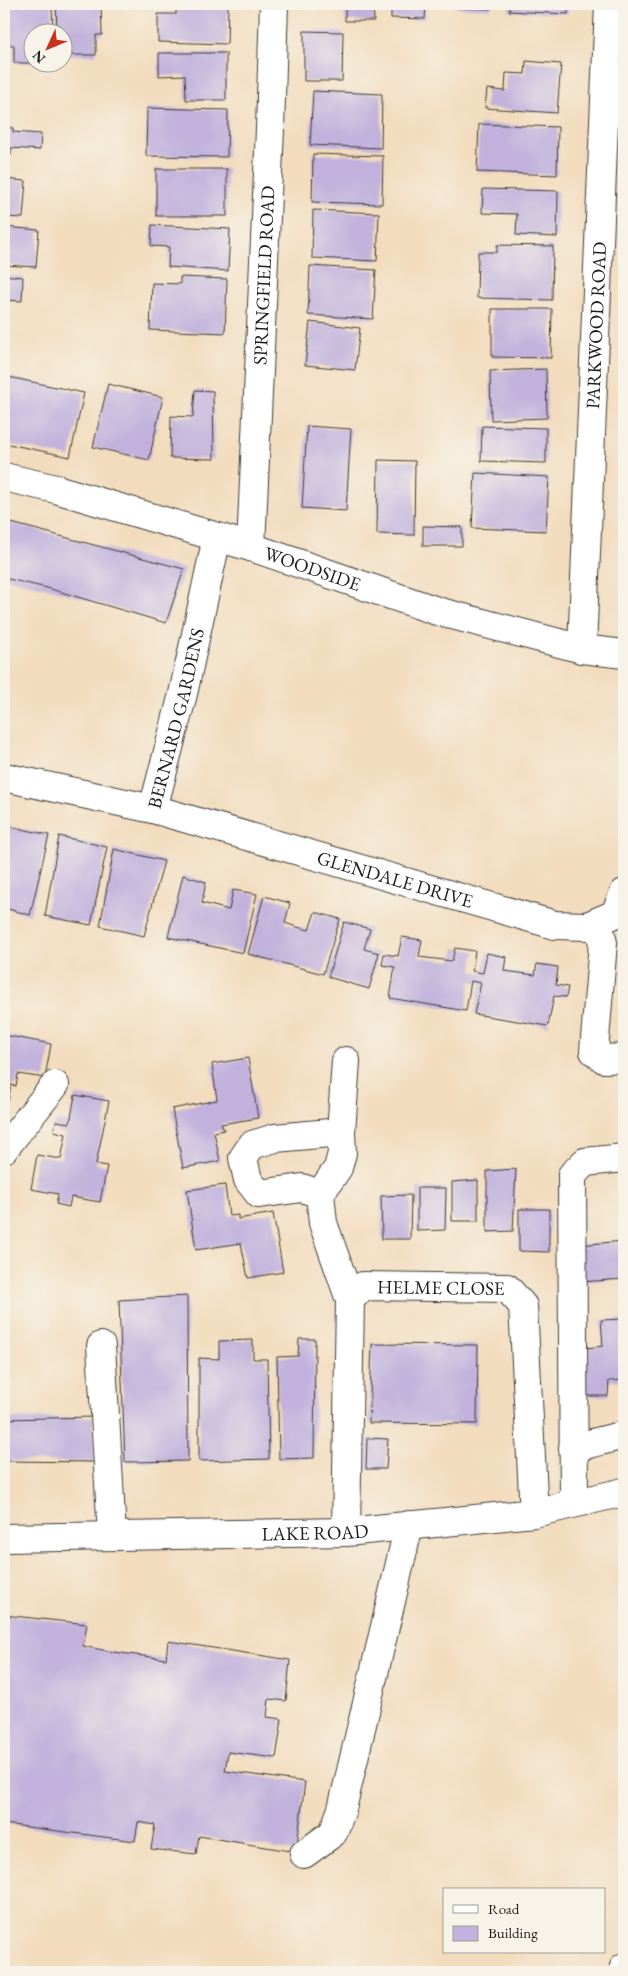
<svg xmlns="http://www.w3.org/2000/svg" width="628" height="1976" font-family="'EB Garamond',serif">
	<rect width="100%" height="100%" fill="#f7f3e8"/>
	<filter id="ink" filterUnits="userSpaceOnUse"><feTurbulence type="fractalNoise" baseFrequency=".02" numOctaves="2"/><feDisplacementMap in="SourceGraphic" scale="10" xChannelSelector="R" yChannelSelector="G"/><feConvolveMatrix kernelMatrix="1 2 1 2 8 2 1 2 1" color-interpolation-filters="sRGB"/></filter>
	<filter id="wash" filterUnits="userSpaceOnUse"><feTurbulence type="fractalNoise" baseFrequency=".0096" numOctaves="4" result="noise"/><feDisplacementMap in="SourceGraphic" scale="20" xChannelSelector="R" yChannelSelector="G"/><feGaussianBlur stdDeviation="1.12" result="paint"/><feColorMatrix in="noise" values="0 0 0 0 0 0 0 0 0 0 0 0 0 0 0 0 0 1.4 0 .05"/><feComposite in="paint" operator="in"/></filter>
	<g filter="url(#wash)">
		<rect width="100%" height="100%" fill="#f2dcbd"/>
		<g id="blocks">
			<g fill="#c1b1dc">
				<path d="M4,4H52L53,32H32V63H14V45H4Z"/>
				<path d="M56,4H101L102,35H96V55H63L62,32H57Z"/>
				<path d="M176,4H228L227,44L158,42V14H176Z"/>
				<path d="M315,4H373L374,21H345V8H315Z"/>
				<path d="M391,4H426L425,19L391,18Z"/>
				<path d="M457,4H492L491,9L457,8Z"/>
				<path d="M510,4H568V14L509,11Z"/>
				<path d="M304,31L343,32L342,81H304Z"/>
				<path d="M159,53H226V100H186L185,75L159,76Z"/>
				<path d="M526,61L561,64L557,113L485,108L487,89L505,91L506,73L525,74Z"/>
				<path d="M313,91L382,94L381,148L310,145Z"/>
				<path d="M147,108L228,110L227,157L146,156Z"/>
				<path d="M479,124L558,127L557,175L477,172Z"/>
				<path d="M4,127L13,128V132L41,134L40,150L11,148V155L4,154Z"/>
				<path d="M313,154L383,156L382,204L312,202Z"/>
				<rect x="156" y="169" width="71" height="47"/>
				<path d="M4,179L26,181L23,218L4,217Z"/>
				<path d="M483,189L558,191L557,237L516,235L517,214L482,213Z"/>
				<path d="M313,210L379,213L377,261L312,258Z"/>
				<path d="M152,225L230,229L228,271L168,267L169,247L151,246Z"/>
				<path d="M4,227L39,230L36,267L4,265Z"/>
				<path d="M497,245L553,246L552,300L477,298L478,252H497Z"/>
				<path d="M310,266L376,270L373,319L308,315Z"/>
				<path d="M4,275L23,277L22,301L4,300Z"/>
				<path d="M180,277L227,279L225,333L150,330L152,283L180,284Z"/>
				<path d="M492,309H552L551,358L492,357Z"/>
				<path d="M310,322L360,328L355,370L305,365Z"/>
				<path d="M546,369L547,418L491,420L490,371Z"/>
				<path d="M4,376L84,393L70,457L4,443Z"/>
				<path d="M108,384L163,397L149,460L93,447Z"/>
				<path d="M195,390L213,391L214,459L170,458L171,416L193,417Z"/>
				<path d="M307,426L351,429L346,511L302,508Z"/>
				<path d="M482,426L546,428V463L481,461Z"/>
				<path d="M378,460L415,461L414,535L377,534Z"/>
				<path d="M475,473L549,477L546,531L472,528Z"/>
				<path d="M4,521L184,569L166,623L47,588L4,578Z"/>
				<path d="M423,526L462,527V546H423Z"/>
				<path d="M4,825L49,835L30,915L4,908Z"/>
				<path d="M59,836L107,847L91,925L45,916Z"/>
				<path d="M114,849L164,861L144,936L100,926Z"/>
				<path d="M183,875L206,882L202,903L229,910L233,890L257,894L243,953L168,937Z"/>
				<path d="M264,896L290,903L285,923L297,927L309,930L315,912L340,919L323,974L248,954Z"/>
				<path d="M344,922L370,929L364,949L379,953L369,989L328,977Z"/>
				<path d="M402,937L422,940L419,957L452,961L455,948L475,951L472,971L477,972L483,973L487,953L506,957L504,971L535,975L537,964L558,967L556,985L568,987L566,997L554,996L548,1026L474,1014L481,983L471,981L466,1011L390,998L395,967L382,965L384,954L398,956Z"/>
				<path d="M4,1035L51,1044L45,1078L18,1074L16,1086L11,1085L8,1102H4Z"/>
				<path d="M248,1058L258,1118L221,1124L224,1130L214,1132L220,1161L183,1168L172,1109L217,1100L212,1064Z"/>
				<path d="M75,1095L109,1101L96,1164L107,1166L100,1202L71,1197L69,1207L56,1204L58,1194L31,1189L37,1155L61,1159L66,1134L54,1131L56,1121L70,1123Z"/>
				<path d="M516,1169L513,1231L487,1232V1171Z"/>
				<path d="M478,1180V1221H452V1182Z"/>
				<path d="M225,1185L229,1216L238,1215V1219L273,1213L283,1272L248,1278L241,1243L196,1250L187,1190Z"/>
				<path d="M417,1188H446L445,1230L417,1231Z"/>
				<path d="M411,1195L410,1239H382L381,1196Z"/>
				<path d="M519,1209H549V1252L519,1251Z"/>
				<path d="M624,1241V1279L580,1282L578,1245Z"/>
				<path d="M187,1296L188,1461L125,1462L119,1300Z"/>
				<path d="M624,1319V1380L609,1381L608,1396H582L579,1349L603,1346L601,1320Z"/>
				<path d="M299,1339H315L314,1458L279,1459L277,1357L298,1356Z"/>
				<path d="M253,1340V1359H267L269,1459L199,1461V1358L219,1359V1341Z"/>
				<path d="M372,1344L478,1345L477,1424L369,1423Z"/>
				<path d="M93,1417L94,1462L4,1461V1419Z"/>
				<path d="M367,1438L388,1439L386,1469H366Z"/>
				<path d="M4,1615L87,1624L83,1646L113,1652L166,1659L168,1641L290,1660L286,1701L269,1699L267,1717L282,1719L276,1758L228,1752L225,1771L305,1782L296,1852L199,1836L196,1854L151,1849L155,1825L138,1822L135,1841L4,1824Z"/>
			</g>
		</g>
	</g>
	<g filter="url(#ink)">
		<use href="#blocks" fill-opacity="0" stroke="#3c3934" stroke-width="1"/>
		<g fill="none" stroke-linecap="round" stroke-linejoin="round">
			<g stroke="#3c3934" stroke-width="30">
				<g id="minor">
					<path id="s1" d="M4,477L56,489L251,547L437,611L582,649L624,654"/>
					<path id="s2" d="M251,547L270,129L274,4"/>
					<path id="s3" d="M582,649L609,4"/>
					<path id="s4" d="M4,777L153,809L183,694L217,537"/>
					<path id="s5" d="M153,809L555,925L587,926L615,914L624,893"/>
					<path d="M598,922L603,943L594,1051L604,1059L624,1058"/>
					<path d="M346,1061L341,1132L342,1153L338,1168L320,1194L323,1223L350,1300"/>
					<path d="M4,1149L55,1085"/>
					<path d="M320,1194L302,1188L259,1194L248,1180L243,1158L252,1145L275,1138L341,1132"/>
					<path d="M101,1346L112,1535"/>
					<path d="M573,1448L624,1435"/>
					<path d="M574,1502L572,1175L585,1162L624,1158"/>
					<path id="s6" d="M346,1532L350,1300L363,1286L507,1288L523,1306L534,1513"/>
					<path id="s7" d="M4,1538L346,1532L534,1513L624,1492"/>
					<path d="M304,1854L333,1833L342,1809L409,1525"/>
					<path d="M623,1972L624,1967"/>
				</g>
			</g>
			<use href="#minor" stroke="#fff" stroke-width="28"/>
		</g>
	</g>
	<g text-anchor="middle" stroke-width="4" stroke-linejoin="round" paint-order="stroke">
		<g font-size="19" fill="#1c1c1c" stroke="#f7f3e8">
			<text dy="7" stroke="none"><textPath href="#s2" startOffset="272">SPRINGFIELD ROAD</textPath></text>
			<text dy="7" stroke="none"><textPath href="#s3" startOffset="324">PARKWOOD ROAD</textPath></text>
			<text dy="7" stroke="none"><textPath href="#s1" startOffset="322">WOODSIDE</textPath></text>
			<text dy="7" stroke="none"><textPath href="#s4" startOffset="246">BERNARD GARDENS</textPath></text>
			<text dy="7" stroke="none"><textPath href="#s5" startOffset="252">GLENDALE DRIVE</textPath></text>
			<text dy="7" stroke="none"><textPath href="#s6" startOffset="329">HELME CLOSE</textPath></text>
			<text dy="7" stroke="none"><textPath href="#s7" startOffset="311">LAKE ROAD</textPath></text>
		</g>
	</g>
	<rect width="628" height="1976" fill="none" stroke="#f7f3e8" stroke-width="20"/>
	<rect x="443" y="1888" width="162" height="65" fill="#f7f3e8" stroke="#9f9d96"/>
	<rect x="453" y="1905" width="25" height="8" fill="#ffffff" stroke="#9f9d96"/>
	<text x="488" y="1914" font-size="15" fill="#1c1c1c">Road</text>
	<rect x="453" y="1926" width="25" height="15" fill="#c1b1dc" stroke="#9f9d96"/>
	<text x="488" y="1938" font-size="15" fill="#1c1c1c">Building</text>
	<g transform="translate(48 48) rotate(226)"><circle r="24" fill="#f7f3e8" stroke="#9f9d96"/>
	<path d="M0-4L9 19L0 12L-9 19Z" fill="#c8321e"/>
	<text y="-8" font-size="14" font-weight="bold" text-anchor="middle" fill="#1c1c1c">N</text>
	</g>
</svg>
